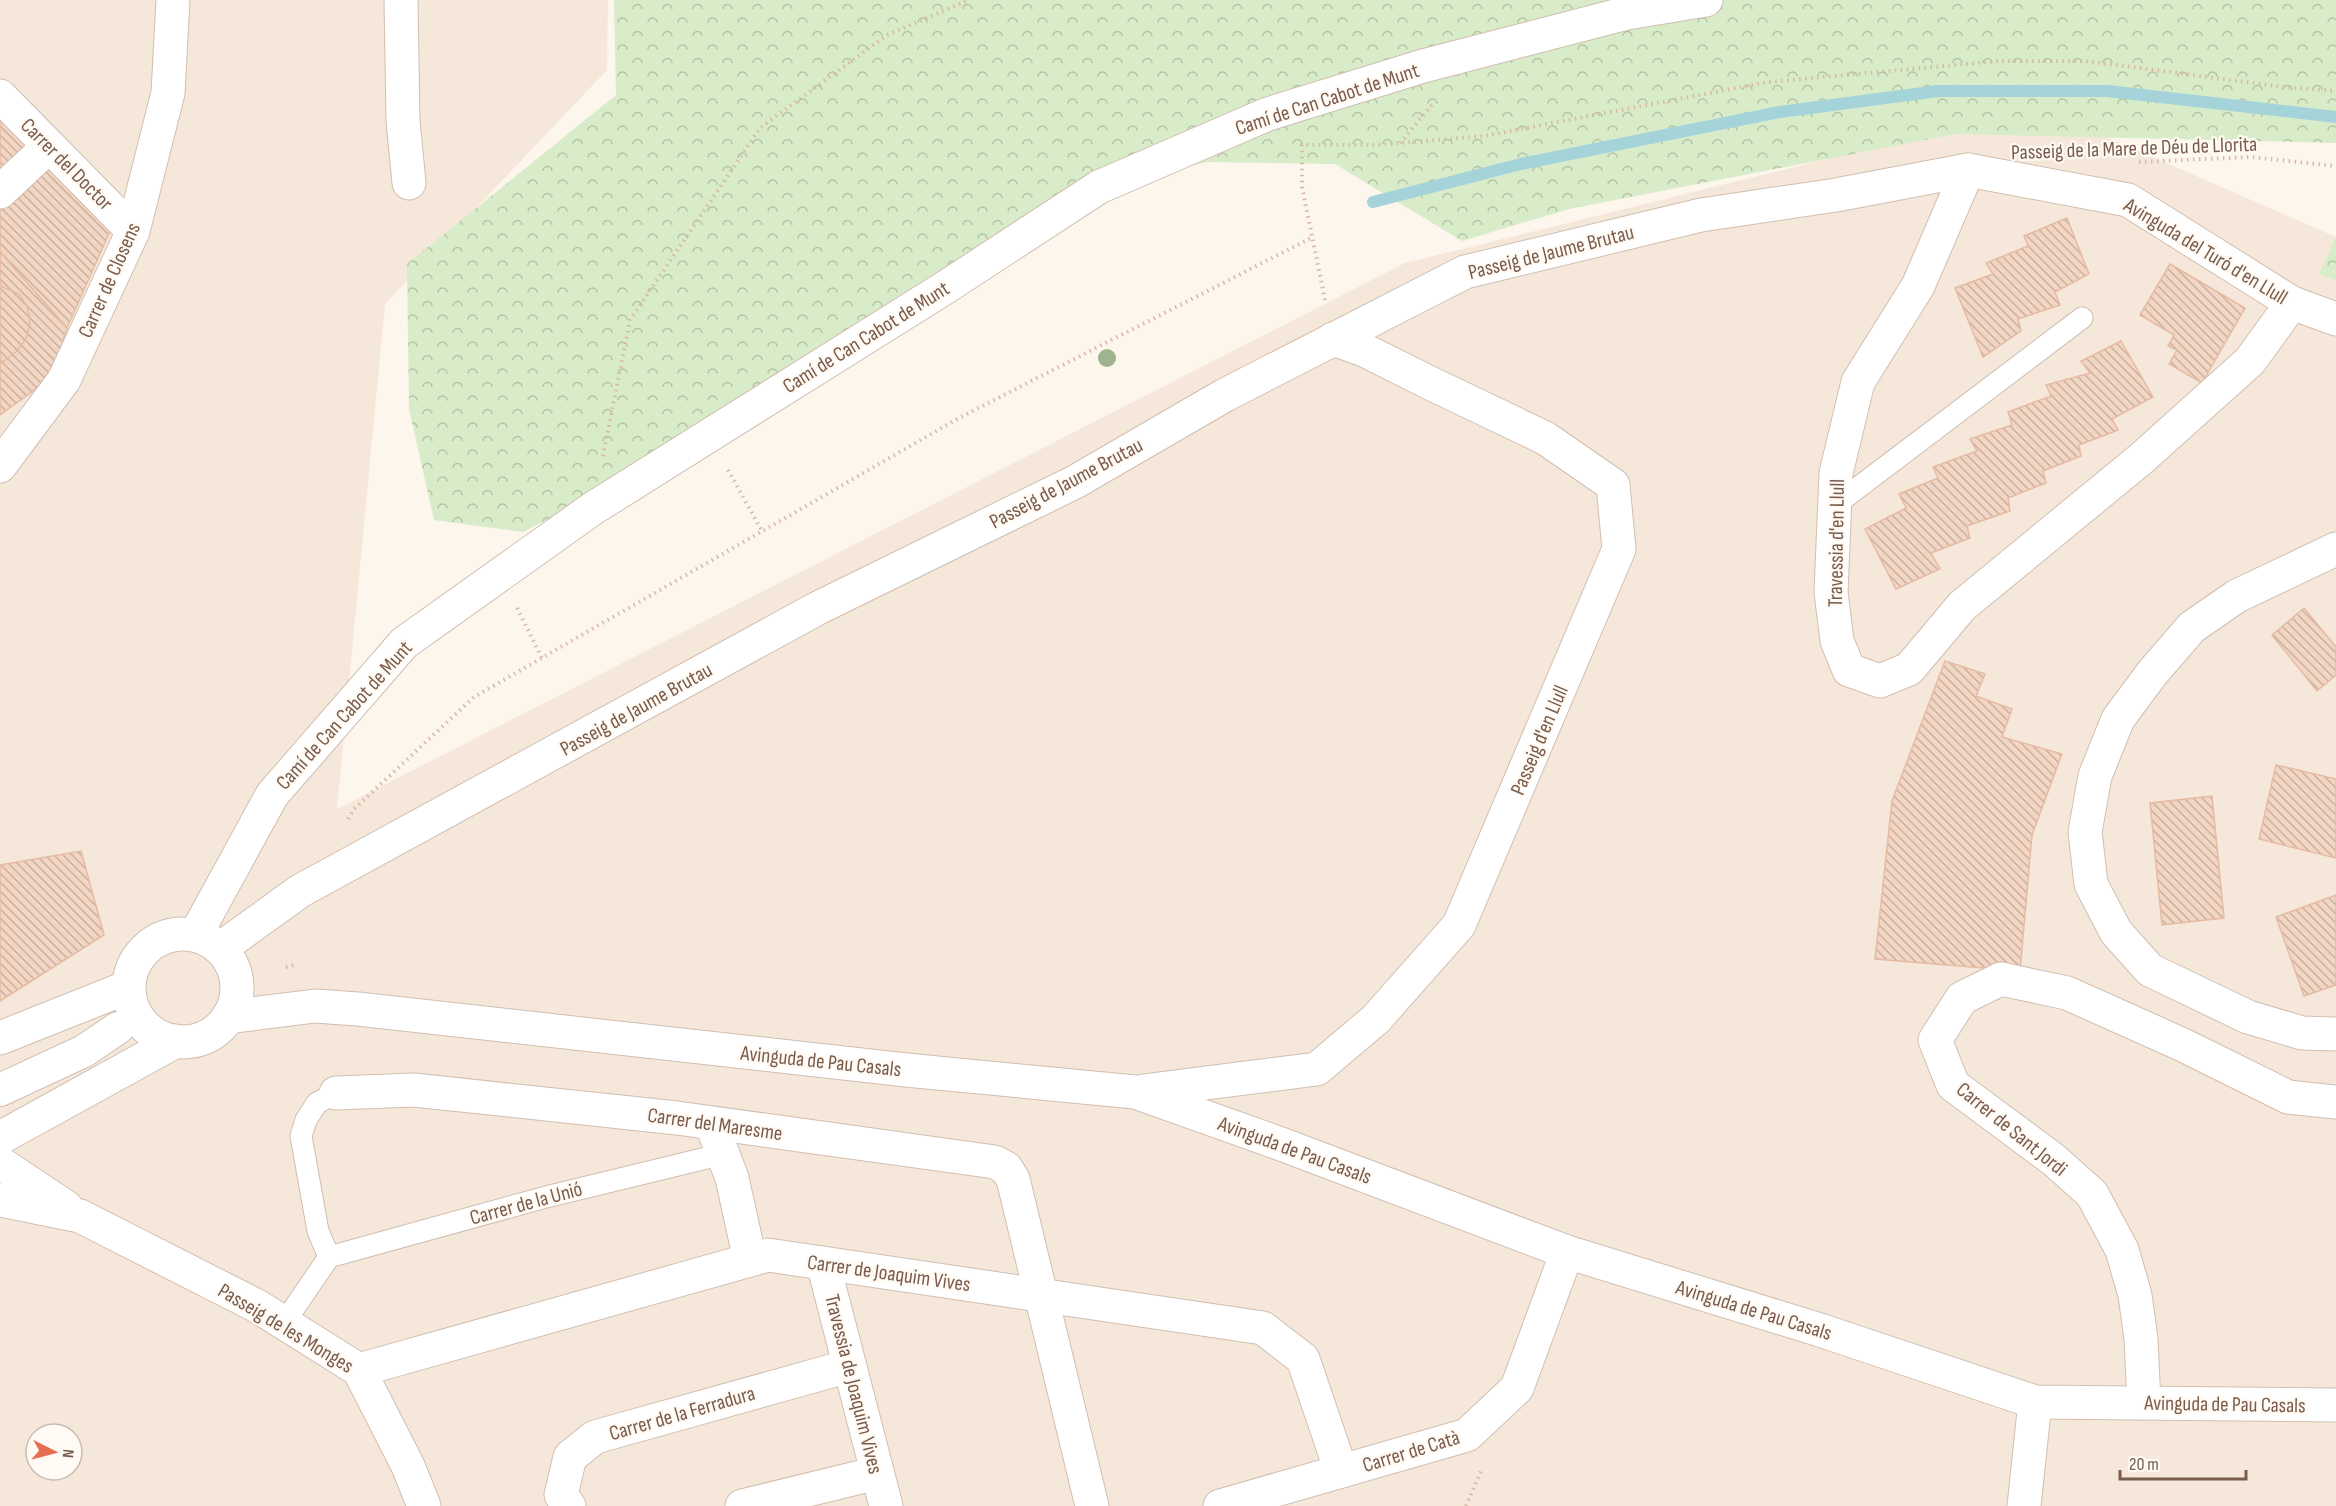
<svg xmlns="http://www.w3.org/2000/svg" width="2336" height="1506" font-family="'Sofia Sans Condensed',sans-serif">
	<defs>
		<pattern id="forest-crowns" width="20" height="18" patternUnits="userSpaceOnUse" patternTransform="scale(1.5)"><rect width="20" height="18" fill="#d8ecc9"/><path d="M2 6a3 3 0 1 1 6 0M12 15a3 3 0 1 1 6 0" fill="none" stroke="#b4c2a5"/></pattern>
		<pattern id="building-back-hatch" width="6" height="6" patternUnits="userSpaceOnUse" patternTransform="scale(1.5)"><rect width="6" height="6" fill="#f3d5c3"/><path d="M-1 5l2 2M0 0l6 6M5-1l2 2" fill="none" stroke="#cab0a1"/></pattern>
	</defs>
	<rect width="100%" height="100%" fill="#fdf6ec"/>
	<path fill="#f5e8da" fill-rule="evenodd" d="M0,0H608L607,70L385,304L337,809L1405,263L2038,107L2336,237V1506H0ZM36,1434H72V1470H36Z"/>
	<g fill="url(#forest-crowns)">
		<path d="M614,0H2336V143L1955,134L1569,209L1462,241L1335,164L1207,162L1084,190L658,462L523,532L434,520L409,409L407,264L616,95Z"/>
		<path d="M2336,237V280L2319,274Z"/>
	</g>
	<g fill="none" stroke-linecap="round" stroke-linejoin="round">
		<path stroke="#a5d3da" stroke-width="12" d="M1373,202L1521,164L1780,112L1938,91H2107L2336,117"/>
	</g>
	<g fill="url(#building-back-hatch)" stroke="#e6bba3" stroke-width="1.5">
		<path d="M0,114L29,141L2,169L0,167Z"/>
		<path d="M46,166L111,229L67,328L0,252V206Z"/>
		<path d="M2067,218L2089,274L2055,292L2060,305L2018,319L2021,331L1983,357L1955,288L1993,274L1986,263L2028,246L2024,236Z"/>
		<path d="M0,252L67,328L52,377L0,415Z"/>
		<path d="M2170,264L2245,308L2202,383L2169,364L2177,350L2168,346L2174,335L2140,315Z"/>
		<path d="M0,286L19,294L27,306L30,321L27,337L16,352L0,364Z"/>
		<path d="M2121,341L2153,397L2112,419L2118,430L2079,445L2081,456L2043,471L2046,483L2008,498L2010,511L1967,526L1970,538L1931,553L1940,569L1896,589L1865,529L1906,508L1899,494L1938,478L1933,467L1977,451L1970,439L2012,425L2008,412L2051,396L2046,385L2090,373L2081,361Z"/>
		<path d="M2304,608L2336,647V675L2317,691L2272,635Z"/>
		<path d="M1945,661L1985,674L1976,696L2012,709L2002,737L2062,754L2032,835L2020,971L1875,959L1892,801Z"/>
		<path d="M2276,765L2336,779V858L2259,839Z"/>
		<path d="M2212,796L2224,918L2162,925L2150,803Z"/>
		<path d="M81,851L104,935L0,1001V865Z"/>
		<path d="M2336,895V985L2304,996L2276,917Z"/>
	</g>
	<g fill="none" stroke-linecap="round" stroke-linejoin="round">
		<g stroke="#d1beb0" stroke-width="23">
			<g id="service">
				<path d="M1835,505L2082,318"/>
				<path d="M329,1257L546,1197L723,1154"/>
				<path d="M284,1323L329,1257L318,1231L301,1136L306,1120L317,1103L336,1093"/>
			</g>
		</g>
		<g stroke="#d1beb0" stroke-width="34">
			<path id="pedestrian" d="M0,1090L84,1051L118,1028"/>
		</g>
		<g stroke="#d1beb0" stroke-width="35">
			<g id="minor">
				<path d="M401,0L403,121L409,183"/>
				<path d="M0,96L133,231"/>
				<path d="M1968,170L1918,286L1858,382L1836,473L1831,592L1837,641L1849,670L1880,681L1909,669L1962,606L2142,458L2250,361L2292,303"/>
				<path d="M0,192L49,146"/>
				<path d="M0,466L64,380L133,231L168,93L173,0"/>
				<path d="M2336,549L2237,596L2192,627L2153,672L2118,719L2095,776L2085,832L2091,884L2116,932L2150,970L2248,1017L2302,1033L2336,1034"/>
				<path d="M196,934L272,795L404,643L592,509L946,287L1099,187L1268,114L1423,66L1627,13L1706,0"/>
				<circle cx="183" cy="988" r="54"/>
				<path d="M221,948L300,891L818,608L1075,482L1225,395L1465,272L1701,215L1836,195L1968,170L2128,200L2292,303L2336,319"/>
				<path d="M228,1017L315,1006L358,1009L906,1070L1135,1092L1281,1144L1567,1252L1820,1330L2035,1402L2336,1405"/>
				<path d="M0,1038L128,987"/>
				<path d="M1143,1091L1317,1069L1376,1019L1459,925L1619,549L1613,485L1545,438L1430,383L1364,350L1333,339"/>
				<path d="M336,1093L414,1090L677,1118L995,1162L1006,1168L1013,1179L1092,1506"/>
				<path d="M711,1123L732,1178L750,1260"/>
				<path d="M0,1138L176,1041"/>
				<path d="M0,1163L66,1207"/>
				<path d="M0,1200L80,1216L257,1306L359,1370L408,1466L424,1506"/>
				<path d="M823,1263L886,1506"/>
				<path d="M359,1370L768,1255L1263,1328L1303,1359L1341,1471"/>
				<path d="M2144,1403L2141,1339L2135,1295L2122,1250L2092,1194L2054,1160L1953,1085L1935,1040L1962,998L2001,979L2067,993L2183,1045L2288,1097L2336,1102"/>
				<path d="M569,1506L561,1495L570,1457L595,1437L849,1366"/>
				<path d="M742,1506L877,1473"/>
				<path d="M1220,1506L1467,1435L1517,1388L1567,1252"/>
				<path d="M2024,1506L2035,1402"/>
			</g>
		</g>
		<g stroke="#d9b8a5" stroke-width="4" stroke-dasharray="1.5 4.5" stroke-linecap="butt">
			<path d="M1400,143L1432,105"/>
			<path d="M2139,162L2251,157L2336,166"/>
			<path d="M1325,300L1302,187V145H1376L1484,136L1768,82L1999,61H2085L2284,87L2336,91"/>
			<path d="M603,456L630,320L760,128L887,35L969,0"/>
			<path d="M728,470L762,531"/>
			<path d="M517,608L542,658"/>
			<path d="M348,819L354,809L474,697L959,418L1311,238"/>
			<path d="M286,967L297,964"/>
			<path d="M1466,1506L1481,1471"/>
		</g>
		<use href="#service" stroke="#fff" stroke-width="21"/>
		<use href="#pedestrian" stroke="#fff" stroke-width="32"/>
		<use href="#minor" stroke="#fff" stroke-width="33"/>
	</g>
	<circle fill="#a0b28e" cx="1107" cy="358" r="9"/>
	<g text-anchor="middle" stroke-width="4.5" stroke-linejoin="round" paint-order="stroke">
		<g font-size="21" fill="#7a5c4d" stroke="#fffaf3">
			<text transform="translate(1327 99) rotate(-18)" y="7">Camí de Can Cabot de Munt</text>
			<text transform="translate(2134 148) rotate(-2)" y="7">Passeig de la Mare de Déu de Llorita</text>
			<text transform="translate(67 164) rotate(45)" y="7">Carrer del Doctor</text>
			<text transform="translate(2206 251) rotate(31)" y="7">Avinguda del Turó d'en Llull</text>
			<text transform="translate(1551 252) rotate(-14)" y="7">Passeig de Jaume Brutau</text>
			<text transform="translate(109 280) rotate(-66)" y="7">Carrer de Closens</text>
			<text transform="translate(866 337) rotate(-32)" y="7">Camí de Can Cabot de Munt</text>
			<text transform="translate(1066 483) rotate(-28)" y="7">Passeig de Jaume Brutau</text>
			<text transform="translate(1836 543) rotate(-89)" y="7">Travessia d'en Llull</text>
			<text transform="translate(636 709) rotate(-29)" y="7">Passeig de Jaume Brutau</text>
			<text transform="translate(344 715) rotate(-48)" y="7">Camí de Can Cabot de Munt</text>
			<text transform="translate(1539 740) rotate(-67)" y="7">Passeig d'en Llull</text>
			<text transform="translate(821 1061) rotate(6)" y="7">Avinguda de Pau Casals</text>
			<text transform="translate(715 1124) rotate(8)" y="7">Carrer del Maresme</text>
			<text transform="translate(2012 1129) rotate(39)" y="7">Carrer de Sant Jordi</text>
			<text transform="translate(1295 1150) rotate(20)" y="7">Avinguda de Pau Casals</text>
			<text transform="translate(526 1203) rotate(-15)" y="7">Carrer de la Unió</text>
			<text transform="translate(889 1273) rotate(8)" y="7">Carrer de Joaquim Vives</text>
			<text transform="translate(1754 1310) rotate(17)" y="7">Avinguda de Pau Casals</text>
			<text transform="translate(286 1328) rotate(31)" y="7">Passeig de les Monges</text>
			<text transform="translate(854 1384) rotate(76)" y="7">Travessia de Joaquim Vives</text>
			<text transform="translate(2225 1404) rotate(1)" y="7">Avinguda de Pau Casals</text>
			<text transform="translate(682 1413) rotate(-16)" y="7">Carrer de la Ferradura</text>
			<text transform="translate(1411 1451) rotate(-17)" y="7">Carrer de Catà</text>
		</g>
	</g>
	<g transform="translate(54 1452) rotate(96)"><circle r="28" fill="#fffaf3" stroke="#cabbb1" stroke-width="1.5"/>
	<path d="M0-4.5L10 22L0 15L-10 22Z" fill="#e76f51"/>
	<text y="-9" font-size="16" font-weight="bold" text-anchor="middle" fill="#7a5c4d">N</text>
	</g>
	<path d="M2120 1470v9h126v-9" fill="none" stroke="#7a5c4d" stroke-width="3"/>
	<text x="2129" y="1470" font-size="18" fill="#7a5c4d" stroke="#fffaf3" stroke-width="4.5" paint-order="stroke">20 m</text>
</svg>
